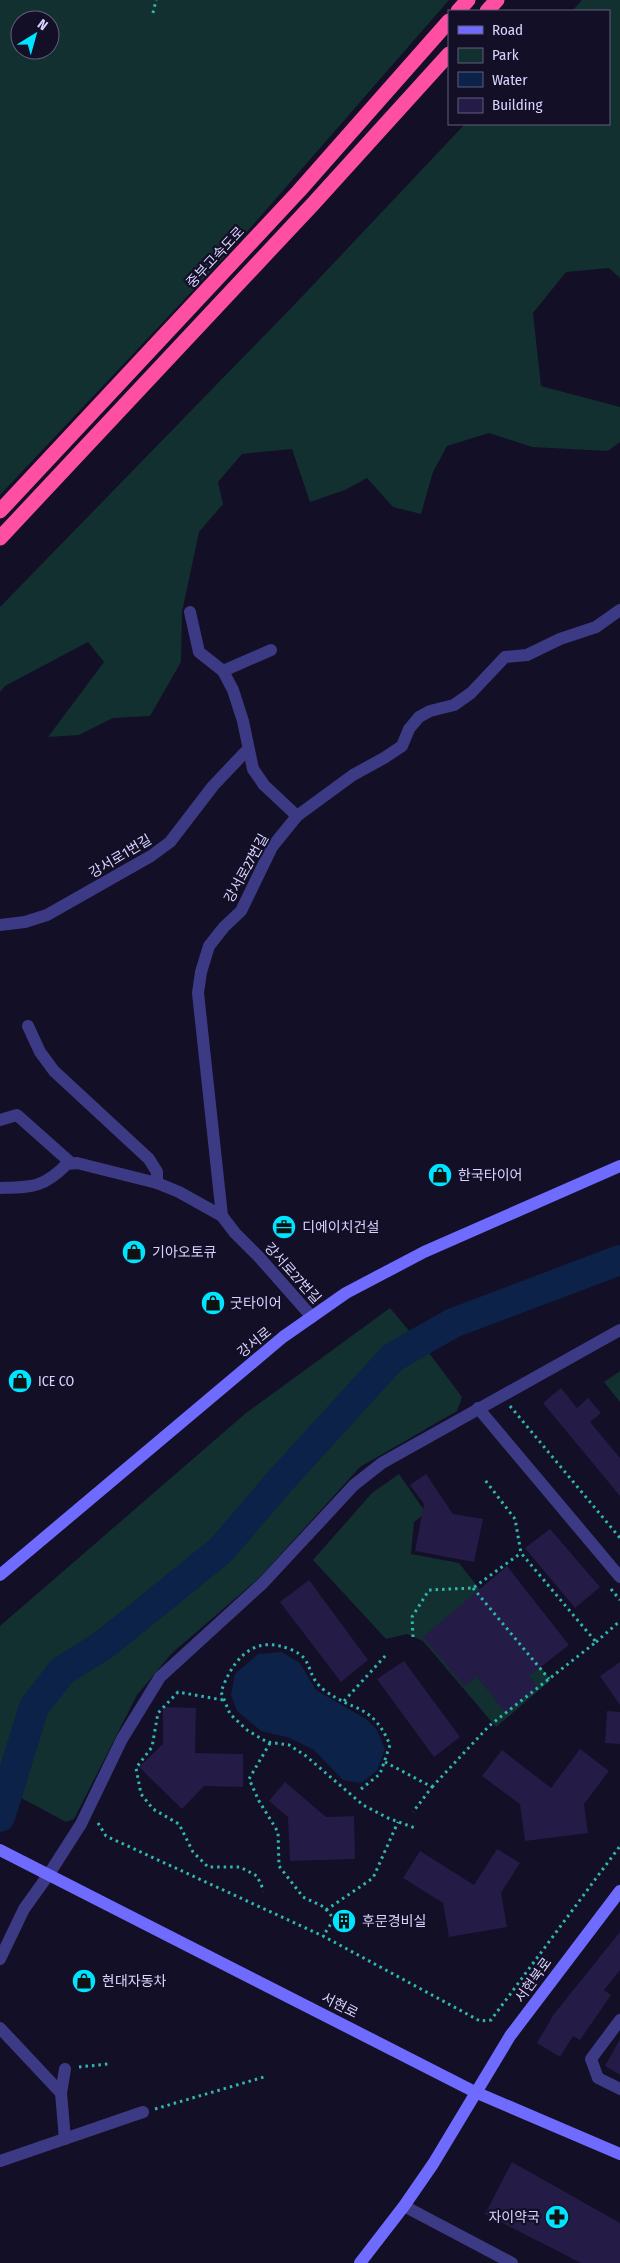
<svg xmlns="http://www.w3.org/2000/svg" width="620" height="2263" font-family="'Fira Sans Condensed','Noto Sans KR',sans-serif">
	<rect width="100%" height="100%" fill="#130f26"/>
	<g fill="#12302f" fill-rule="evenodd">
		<path d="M0,0H449L232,249L0,495ZM20,20H50V50H20Z"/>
		<path d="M582,0H620V278L609,268L566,272L533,313L541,386L620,407V442L608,451L532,447L489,433L447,446L433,472L421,514L393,507L367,478L345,490L310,502L292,449L242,454L218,482L223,504L199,532L182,612L181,662L150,716L113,718L79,735L48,737L104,662L88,642L5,686L0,692V607L296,303L465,124H609V11H572Z"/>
		<path d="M390,1308L416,1339L385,1356L216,1538L61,1659L22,1705L0,1786V1626L246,1413Z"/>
		<path d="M429,1353L462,1397L457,1411L360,1467L260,1577L171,1654L137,1695L74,1819L66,1822L14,1794L29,1742L53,1691L85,1670L231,1558L322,1450L387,1378Z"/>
		<path d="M620,1371V1402L604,1382Z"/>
		<path d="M399,1474L426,1513L414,1522L411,1554L459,1563L551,1680L496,1727L423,1641L407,1634L386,1639L313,1560L372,1493Z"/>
	</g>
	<path fill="#0c2248" d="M282,1652L300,1663L316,1690L366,1719L377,1730L385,1749L377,1771L361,1783L343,1780L314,1750L290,1738L261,1731L237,1711L231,1695L235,1674L258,1654Z"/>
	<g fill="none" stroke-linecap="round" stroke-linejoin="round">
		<path stroke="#0c2248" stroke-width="30" d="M0,1817L34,1707L62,1671L105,1644L221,1550L280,1481L393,1357L453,1323L620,1260"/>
	</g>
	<g fill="#241b47">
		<path d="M561,1388L577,1408L588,1398L601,1413L590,1422L620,1458V1496L543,1403Z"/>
		<path d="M426,1474L453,1514L483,1519L474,1562L415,1551L424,1504L410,1485Z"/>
		<path d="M550,1529L600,1587L575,1608L525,1548Z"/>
		<path d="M507,1566L569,1645L529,1676L538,1687L506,1713L477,1677L464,1686L423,1637Z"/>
		<path d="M309,1580L368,1660L341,1682L280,1602Z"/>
		<path d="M404,1661L460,1737L434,1757L377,1679Z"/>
		<path d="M620,1662V1705L600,1676Z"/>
		<path d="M163,1707L196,1708L195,1753L243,1754V1787L204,1786L182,1809L139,1767L163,1744Z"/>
		<path d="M607,1711L620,1712V1744L605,1743Z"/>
		<path d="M580,1749L609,1771L584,1804L588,1833L525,1841L520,1804L482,1776L502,1750L551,1788Z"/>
		<path d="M285,1782L326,1817L354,1816L355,1859L290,1861L288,1817L269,1801Z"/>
		<path d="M497,1849L520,1863L501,1893L507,1927L449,1937L443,1903L403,1878L420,1851L474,1885Z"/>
		<path d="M620,1932V1970L604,1990L611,1995L580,2040L573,2036L560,2057L537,2043L554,2014Z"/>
		<path d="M620,2039V2075L605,2066Z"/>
		<path d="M512,2162L620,2223V2263H581L485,2214Z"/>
	</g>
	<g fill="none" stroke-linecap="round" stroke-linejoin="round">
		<g stroke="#2fb8b0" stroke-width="3" stroke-dasharray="2.5 4" stroke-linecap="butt">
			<path d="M153,13L156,0"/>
			<path d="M510,1406L620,1538"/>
			<path d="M473,1588L549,1679"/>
			<path d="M611,1589L620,1600"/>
			<path d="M413,1637L412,1617L429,1590L473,1588L521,1553"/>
			<path d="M596,1642L620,1621"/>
			<path d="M223,1700L178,1692L158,1713L152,1747L136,1768L141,1794L153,1809L179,1824L193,1852L208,1867H240L257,1876L264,1891"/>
			<path d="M344,1701L387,1654"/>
			<path d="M270,1743L249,1779L259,1801L278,1832L279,1866L303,1897L324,1907L334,1919L323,1936"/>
			<path d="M385,1762L432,1787L413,1812"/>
			<path d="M432,1787L489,1726L596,1642L521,1553L515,1519L485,1480"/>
			<path d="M361,1789L380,1774L390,1745C372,1703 355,1713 324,1690C310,1679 312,1669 304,1658C299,1652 288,1648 280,1646C248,1638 230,1666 221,1692L230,1714L247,1730L267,1742L289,1745L306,1756L363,1805L388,1818L415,1828"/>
			<path d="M98,1823L106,1836L323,1936L480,2021L491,2020L620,1846"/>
			<path d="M326,1910L373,1878L398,1822"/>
			<path d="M79,2067L108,2064"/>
			<path d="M155,2109L264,2077"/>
		</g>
		<g stroke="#3d3a85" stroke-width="12">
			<path d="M190,612L199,652L223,671L233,690L243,721L253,769L264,785L297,816"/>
			<path d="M223,671L271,650"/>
			<path d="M0,925L25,922L47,915L151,856L170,842L213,786L248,749"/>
			<path d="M28,1026L40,1052L54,1071L149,1159L157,1172V1183"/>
			<path d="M0,1120L17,1115L71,1163"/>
			<path d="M0,1188C33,1187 43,1188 67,1164L77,1163L157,1183L179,1192L222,1216"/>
			<path d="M312,1317L259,1257L235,1233L222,1216L198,993L201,972L209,946L224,927L241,911L272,847L297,816L353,775L384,758L402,746L409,729L419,717L430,711L454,705L471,693L505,657L527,655L560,639L596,627L620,610"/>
			<path d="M478,1408L620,1577"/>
			<path d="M0,1959L24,1909L49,1874L81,1824L122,1739L160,1677L263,1583L354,1485L382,1463L620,1330"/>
			<path d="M620,2020L591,2059L598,2078L620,2089"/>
			<path d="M0,2028L61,2093"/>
			<path d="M65,2069L61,2093L65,2139"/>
			<path d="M0,2161L143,2112"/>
			<path d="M404,2206L512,2263"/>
		</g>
		<g stroke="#6f6bff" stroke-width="12">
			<path d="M0,1575L283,1337L346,1293L424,1252L620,1166"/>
			<path d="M0,1850L475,2092L620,2154"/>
			<path d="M360,2263L404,2206L433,2164L510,2036L620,1891"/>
		</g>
		<g stroke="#ff4fa3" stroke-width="15">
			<path d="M458,11L468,0"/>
			<path d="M487,11L497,0"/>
			<path d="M0,511L299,191L449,21"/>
			<path d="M0,538L313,204L449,54"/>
		</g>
	</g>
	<defs>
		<g id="shop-disc" transform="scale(1.25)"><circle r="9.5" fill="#00e5ff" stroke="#130f26"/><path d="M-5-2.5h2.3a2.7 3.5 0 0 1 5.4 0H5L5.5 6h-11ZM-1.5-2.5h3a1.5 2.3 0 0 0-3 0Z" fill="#111"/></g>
		<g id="office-disc" transform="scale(1.25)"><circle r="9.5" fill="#00e5ff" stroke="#130f26"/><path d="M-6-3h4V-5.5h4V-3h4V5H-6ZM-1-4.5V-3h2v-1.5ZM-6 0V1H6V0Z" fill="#111"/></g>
		<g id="building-disc" transform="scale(1.25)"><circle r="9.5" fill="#00e5ff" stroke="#130f26"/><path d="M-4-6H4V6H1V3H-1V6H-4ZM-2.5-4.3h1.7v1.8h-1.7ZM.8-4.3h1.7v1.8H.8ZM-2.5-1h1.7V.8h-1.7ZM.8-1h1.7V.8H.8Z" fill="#111"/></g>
		<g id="pharmacy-disc" transform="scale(1.25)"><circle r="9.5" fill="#00e5ff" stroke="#130f26"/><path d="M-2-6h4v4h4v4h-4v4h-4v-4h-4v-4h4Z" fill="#111"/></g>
	</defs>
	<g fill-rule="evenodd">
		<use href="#shop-disc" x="440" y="1175"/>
		<use href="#office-disc" x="284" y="1227"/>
		<use href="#shop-disc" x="134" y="1252"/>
		<use href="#shop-disc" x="213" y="1303"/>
		<use href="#shop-disc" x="20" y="1381"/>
		<use href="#building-disc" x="344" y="1921"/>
		<use href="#shop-disc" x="84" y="1981"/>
		<use href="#pharmacy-disc" x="557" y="2217"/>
	</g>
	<g text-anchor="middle" stroke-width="4.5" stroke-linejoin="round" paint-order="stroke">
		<g font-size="14" fill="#d9d4ff" stroke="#130f26">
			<text transform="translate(215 257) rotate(-47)" y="5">중부고속도로</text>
			<text transform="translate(120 856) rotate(-31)" y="5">강서로1번길</text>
			<text transform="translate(246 868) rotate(-61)" y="5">강서로27번길</text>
			<text transform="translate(293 1273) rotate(48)" y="5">강서로27번길</text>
			<text transform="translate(254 1342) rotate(-39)" y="5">강서로</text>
			<text transform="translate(533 1980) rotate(-54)" y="5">서현북로</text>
			<text transform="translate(340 2005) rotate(27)" y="5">서현로</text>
		</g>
		<g font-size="14" fill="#d9d4ff" stroke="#130f26" text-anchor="start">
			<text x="458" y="1180">한국타이어</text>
			<text x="302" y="1232">디에이치건설</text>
			<text x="152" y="1257">기아오토큐</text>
			<text x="230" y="1308">굿타이어</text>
			<text x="38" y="1386">ICE CO</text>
			<text x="362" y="1926">후문경비실</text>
			<text x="102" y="1986">현대자동차</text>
			<text x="540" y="2222" text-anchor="end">자이약국</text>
		</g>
	</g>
	<rect x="448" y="10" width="162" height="115" fill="#130f26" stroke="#625e7d"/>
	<rect x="458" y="26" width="25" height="8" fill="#6f6bff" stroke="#625e7d"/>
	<text x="492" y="35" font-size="15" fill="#d9d4ff">Road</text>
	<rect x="458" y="48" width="25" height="15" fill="#12302f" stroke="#625e7d"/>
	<text x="492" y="60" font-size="15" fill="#d9d4ff">Park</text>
	<rect x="458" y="72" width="25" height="15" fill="#0c2248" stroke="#625e7d"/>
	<text x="492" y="85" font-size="15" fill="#d9d4ff">Water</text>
	<rect x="458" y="98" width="25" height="15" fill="#241b47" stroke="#625e7d"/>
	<text x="492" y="110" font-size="15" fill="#d9d4ff">Building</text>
	<g transform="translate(35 35) rotate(37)"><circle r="24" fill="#130f26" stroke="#625e7d"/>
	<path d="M0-4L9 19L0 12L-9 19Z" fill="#00e5ff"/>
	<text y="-8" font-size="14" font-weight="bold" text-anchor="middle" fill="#d9d4ff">N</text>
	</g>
</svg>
